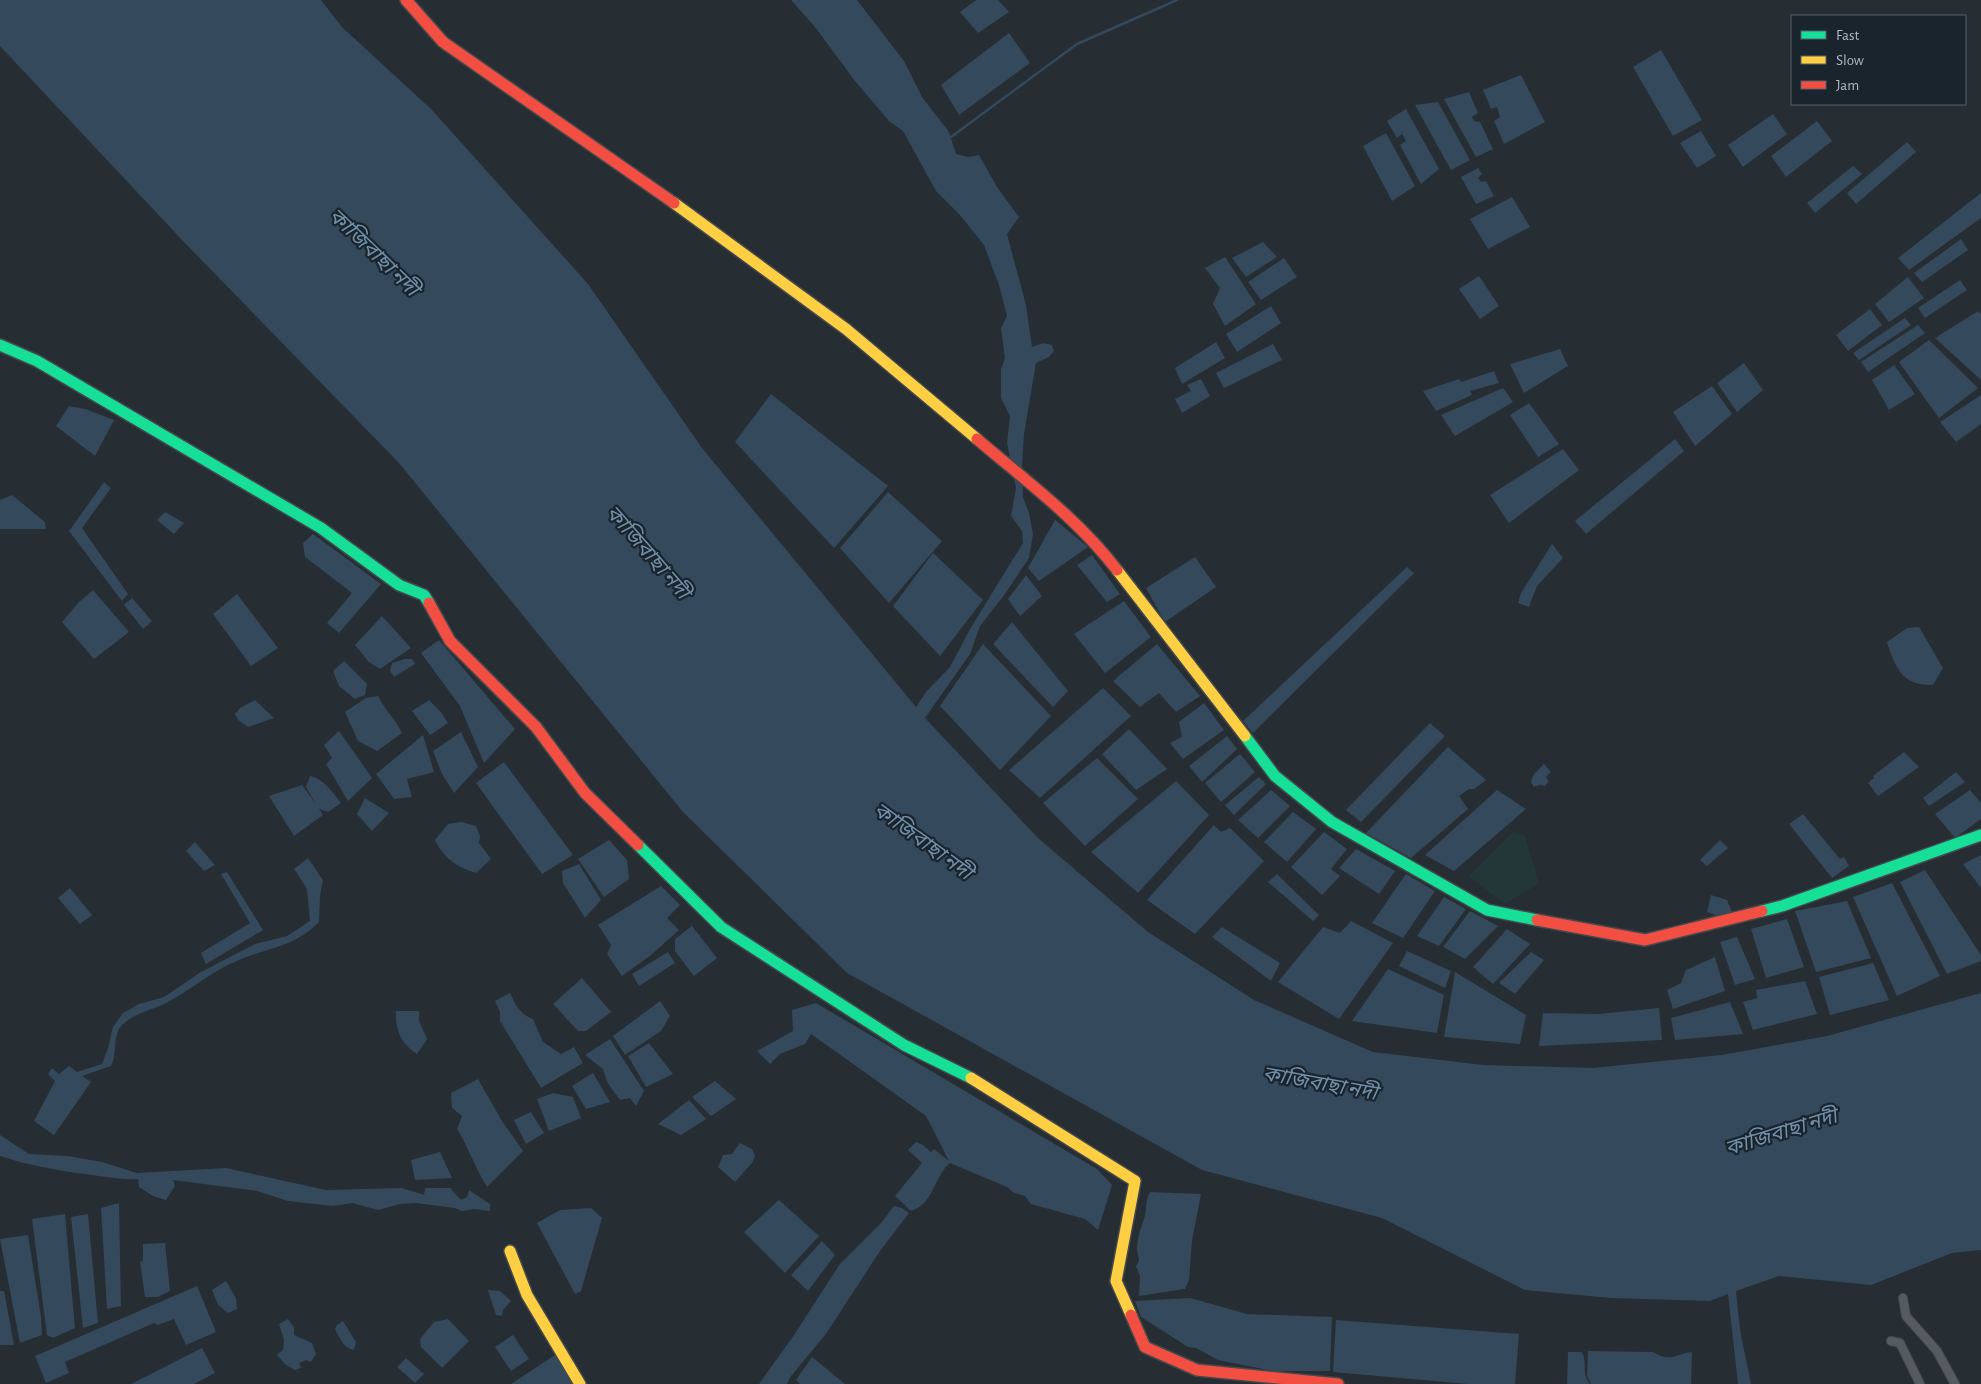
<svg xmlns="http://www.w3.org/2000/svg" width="1981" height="1384" font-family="'Alegreya Sans','Noto Sans Bengali',sans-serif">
	<rect width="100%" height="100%" fill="#262d33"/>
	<path fill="#233738" d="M1514,831L1525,836L1539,884L1504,904L1469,876Z"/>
	<g fill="#34495b">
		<path d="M0,0H321L342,27L432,110L588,284L702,448L916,707L926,692L950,667L970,629L1023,543L1022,531L1011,516L1016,488L1007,443L1010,416L1001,398V369L1005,358L1001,328L1007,316L999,285L984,245L960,215L936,191L903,131L889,121L855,81L815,27L791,0H857L904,61L922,97L949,132L956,154L968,157L979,155L997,187L1019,217L1007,234L1026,305L1032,347L1043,343L1052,345L1054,351L1049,357L1036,363L1024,434L1022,466L1023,497L1029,513L1033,534L1029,558L1005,594L980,626L970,654L925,718L1038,838L1148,932L1254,1000L1373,1052L1483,1065L1593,1068L1721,1055L1827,1036L1981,993V1250L1952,1253L1871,1285L1779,1276L1736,1291L1740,1330L1751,1384H1738L1728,1294L1710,1301L1611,1298L1525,1290L1382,1218L1202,1170L847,973L683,812L399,463L183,241L0,46Z"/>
		<path d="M976,0H998L1009,12L978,33L960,12Z"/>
		<path d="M1009,33L1030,63L959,115L941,85Z"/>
		<path d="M1661,50L1702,120L1673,136L1633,67Z"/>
		<path d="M1521,75L1545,122L1504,144L1494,121L1500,117L1497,107L1491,109L1483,90Z"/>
		<path d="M1469,92L1478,113L1472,117L1474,121L1480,122L1493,149L1476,157L1444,99Z"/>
		<path d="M1438,102L1470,160L1451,170L1415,105Z"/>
		<path d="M1406,109L1439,169L1421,184L1400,145L1406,141L1402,134L1397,138L1387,121Z"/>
		<path d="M1773,114L1787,134L1743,167L1728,145Z"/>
		<path d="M1817,121L1832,141L1786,177L1771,156Z"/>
		<path d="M1701,131L1716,156L1697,168L1680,143Z"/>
		<path d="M1386,133L1415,186L1392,201L1363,146Z"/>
		<path d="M1907,142L1916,152L1856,204L1847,193Z"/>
		<path d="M1853,166L1862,174L1815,213L1807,203Z"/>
		<path d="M1478,168L1482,174L1478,178L1481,182L1486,181L1494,196L1476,204L1461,177Z"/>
		<path d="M1981,193V218L1909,270L1898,258Z"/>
		<path d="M1512,197L1530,227L1488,249L1470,219Z"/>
		<path d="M1961,239L1968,250L1922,282L1914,273Z"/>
		<path d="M1263,242L1277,257L1246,277L1232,258Z"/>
		<path d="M1225,257L1256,304L1225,326L1213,304L1220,288L1205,268Z"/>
		<path d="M1284,258L1297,277L1261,300L1248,282Z"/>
		<path d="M1479,276L1499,306L1480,319L1459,289Z"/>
		<path d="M1908,277L1924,298L1889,322L1875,304Z"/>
		<path d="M1960,280L1967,290L1925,318L1918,308Z"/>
		<path d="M1271,306L1281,323L1237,352L1226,334Z"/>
		<path d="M1870,309L1882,325L1848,351L1836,335Z"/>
		<path d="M1978,311L1981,314V380L1935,338Z"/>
		<path d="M1905,318L1911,325L1859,360L1853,353Z"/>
		<path d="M1918,325L1925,333L1868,372L1861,362Z"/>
		<path d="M1929,340L1978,388L1939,418L1899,362Z"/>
		<path d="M1216,342L1225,358L1182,384L1175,368Z"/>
		<path d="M1273,344L1282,360L1224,388L1216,373Z"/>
		<path d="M1560,349L1568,366L1524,393L1510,364Z"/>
		<path d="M1744,363L1763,390L1737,412L1717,383Z"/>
		<path d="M1894,365L1915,394L1889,410L1872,380Z"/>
		<path d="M1494,371L1499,383L1470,391L1472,395L1436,411L1423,391L1459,379L1461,382Z"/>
		<path d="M1201,379L1210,396L1182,413L1175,399L1191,391L1187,385Z"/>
		<path d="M1712,386L1732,414L1695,446L1673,412Z"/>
		<path d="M1503,388L1513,402L1455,436L1441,415Z"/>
		<path d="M771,394L888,486L834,548L735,442Z"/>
		<path d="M1981,395V424L1956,442L1940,422Z"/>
		<path d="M1529,403L1559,444L1538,457L1510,415Z"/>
		<path d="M69,406L85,409L114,420L95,456L56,426Z"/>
		<path d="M1675,439L1684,451L1586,534L1575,521Z"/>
		<path d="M1563,449L1579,470L1509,523L1490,495Z"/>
		<path d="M104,482L111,488L82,528L128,594L122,601L69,531Z"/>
		<path d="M888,492L942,541L889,603L840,548Z"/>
		<path d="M12,495L45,522L46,529H0V500Z"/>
		<path d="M165,512L184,523L174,534L157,520Z"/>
		<path d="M1055,520L1088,547L1039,581L1028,568Z"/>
		<path d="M313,534L381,584L339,633L327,623L352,593L305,557L303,543Z"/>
		<path d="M1552,544L1563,558L1537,586L1529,607L1518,603L1521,593Z"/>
		<path d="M933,553L983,600L940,656L893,606Z"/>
		<path d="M1092,555L1120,594L1107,602L1077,565Z"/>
		<path d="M1195,557L1216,587L1165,622L1146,588Z"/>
		<path d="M1407,567L1414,573L1253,733L1243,721Z"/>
		<path d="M1026,575L1042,596L1020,616L1008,599Z"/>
		<path d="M93,590L129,632L94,659L62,622L79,602Z"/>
		<path d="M237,594L278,648L251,666L213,614Z"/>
		<path d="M132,598L152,621L143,629L124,605Z"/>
		<path d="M1124,601L1151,637L1105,673L1074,634Z"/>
		<path d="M382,616L411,648L380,669L369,662L355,645Z"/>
		<path d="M1012,622L1068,691L1053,707L993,644Z"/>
		<path d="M1919,627L1943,668L1933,685C1902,686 1895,667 1887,642L1907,628Z"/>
		<path d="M439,640L515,729L484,763L460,706L421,653Z"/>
		<path d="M983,644L1051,716L1000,770L940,706Z"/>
		<path d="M1157,644L1200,696L1176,712L1159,693L1140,707L1113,681Z"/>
		<path d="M405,659H412L415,664L394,677L390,671L392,663Z"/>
		<path d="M344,661L367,684L365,695L355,699L339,686L333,671Z"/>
		<path d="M1103,688L1131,716L1040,798L1009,770Z"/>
		<path d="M378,696C385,710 396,720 402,733L377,751L358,741L345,712L366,698Z"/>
		<path d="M255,700L274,718L248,727L238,720L235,714L240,708Z"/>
		<path d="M429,700L441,712L448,723L430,735L412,711Z"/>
		<path d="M1204,703L1224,730L1183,759L1170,743L1182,737L1179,722Z"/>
		<path d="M1430,723L1445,736L1361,822L1346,810Z"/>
		<path d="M1129,729L1167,769L1136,790L1102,754Z"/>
		<path d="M339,731L372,778L348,801L326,764L332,758L324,745Z"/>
		<path d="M461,732L478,767L454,793L442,774L433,751Z"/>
		<path d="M423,735L434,772L407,779L412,797L394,799L376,774Z"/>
		<path d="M1227,736L1237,749L1202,782L1189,766Z"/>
		<path d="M1448,747L1486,780L1474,789H1469L1459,796L1468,809L1411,858L1366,833Z"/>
		<path d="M1904,752L1919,767L1878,796L1868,783L1874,778L1873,776Z"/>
		<path d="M1240,754L1255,772L1221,802L1205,783Z"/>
		<path d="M1097,758L1138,799L1085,846L1043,803Z"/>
		<path d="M504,762L573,855L542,874L476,783Z"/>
		<path d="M1544,764L1551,772L1546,777L1549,781L1545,786L1540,785L1534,787L1531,782L1533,775Z"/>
		<path d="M1956,772L1965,782L1929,806L1923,798Z"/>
		<path d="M310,776C324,779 333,793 341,803L328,812L319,809L323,815L294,836L269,796L302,785L316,804L306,787Z"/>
		<path d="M1259,777L1266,784L1234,815L1225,805Z"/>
		<path d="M1176,781L1209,815L1138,893L1091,852Z"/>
		<path d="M1271,790L1290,806L1258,838L1238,820Z"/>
		<path d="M1497,790L1526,809L1454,871L1425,855Z"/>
		<path d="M1970,790L1981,803V819L1955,838L1935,814Z"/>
		<path d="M365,798L389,813L372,831L357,814Z"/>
		<path d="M1293,812L1316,829L1287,862L1264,842Z"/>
		<path d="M1803,814L1840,859L1844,857L1849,866L1832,878L1789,824Z"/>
		<path d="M462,822L476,826L480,836L479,843L491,859L476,873C456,867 444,858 435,840L448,824Z"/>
		<path d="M1214,825L1221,832L1230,828L1264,861L1195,934L1147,900Z"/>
		<path d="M1324,832L1347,849L1331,869L1340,876L1322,895L1291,867Z"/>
		<path d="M609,840L627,860L629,879L604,897L578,859Z"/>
		<path d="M1720,840L1728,848L1707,866L1700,860Z"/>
		<path d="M195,842L215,865L204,871L186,851Z"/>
		<path d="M1356,849L1395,871L1379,894L1339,868Z"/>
		<path d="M1981,855V888L1963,864Z"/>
		<path d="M308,858L323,880L320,896L319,922C293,948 269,947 237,961C212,971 192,989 168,1002C152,1011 130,1013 119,1029C113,1039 117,1055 111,1066L82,1076L91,1082L54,1135L34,1121L55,1081L48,1074L52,1068L59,1074L69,1066L77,1072L102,1064L108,1048L113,1027L123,1013L139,1004L164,997L201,972L255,944L287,936L310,921L307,889L294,869Z"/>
		<path d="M579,864L601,900L585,918L563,883L562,871Z"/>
		<path d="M1925,870L1981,955V961L1947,974L1900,882Z"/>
		<path d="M227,872L263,930L206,964L201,953L250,923L221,874Z"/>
		<path d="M1277,874L1319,915L1313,921L1268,882Z"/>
		<path d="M1406,874L1435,891L1403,938L1372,923Z"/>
		<path d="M1892,883L1940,976L1897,996L1853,897Z"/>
		<path d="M661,886L680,905L667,918L679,930L651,955L622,976L607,954L611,945L598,925Z"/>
		<path d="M70,888L92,915L80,924L58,898Z"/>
		<path d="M1711,895L1727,900L1732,912L1718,916L1707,912Z"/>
		<path d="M1444,897L1466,909L1439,946L1417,936Z"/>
		<path d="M1847,901L1871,958L1816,972L1795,911Z"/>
		<path d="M1470,911L1498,926L1465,959L1443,947Z"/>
		<path d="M1787,919L1804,967L1766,978L1751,929Z"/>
		<path d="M1351,921L1393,943L1339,1019L1278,982L1323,927L1340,933Z"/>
		<path d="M692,926L717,958L694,976L675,951V939Z"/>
		<path d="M1222,927L1280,963L1271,981L1212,937Z"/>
		<path d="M1507,929L1530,944L1493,984L1473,967Z"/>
		<path d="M1737,937L1755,979L1735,985L1720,942Z"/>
		<path d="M1407,951L1451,971L1445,988L1399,966Z"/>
		<path d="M668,952L675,963L639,986L632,974Z"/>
		<path d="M1531,952L1544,960L1515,994L1499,983Z"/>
		<path d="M1715,957L1725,991L1673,1009L1667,990L1681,983L1686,970Z"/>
		<path d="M1873,963L1889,1000L1830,1015L1819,977Z"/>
		<path d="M1388,969L1444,995L1437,1033L1352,1021Z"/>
		<path d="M1455,972L1526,1015L1520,1044L1444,1037Z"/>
		<path d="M582,978L611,1012L586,1031H578L553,1004Z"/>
		<path d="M1805,981L1817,1014L1753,1030L1743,1002L1757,998L1756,990Z"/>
		<path d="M510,993C516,1006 520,1014 533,1019L543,1042L561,1054L574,1047L583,1063L541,1088L500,1021V1012L495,1001Z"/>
		<path d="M660,1001L670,1016L661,1031L625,1055L613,1036Z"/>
		<path d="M1730,1002L1743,1034L1675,1040L1671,1018Z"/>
		<path d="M816,1003L1097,1169L1112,1185L1098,1230L1085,1219L1031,1204L1025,1196L1014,1193L1007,1187L950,1163C934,1176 934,1204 911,1211L895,1196L922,1163L908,1150L916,1142L923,1145L931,1152L934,1149L949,1161L926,1116L811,1034L805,1044L780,1054L770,1064L757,1051L793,1031L792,1010Z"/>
		<path d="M1659,1008L1662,1040L1539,1046L1543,1013L1598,1014Z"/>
		<path d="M396,1011H419V1021L427,1039L417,1054C401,1044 395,1030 396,1011Z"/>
		<path d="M610,1039L644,1091L636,1106L630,1098L620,1100L607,1082L603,1069L585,1055Z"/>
		<path d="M649,1043L673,1074L646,1087L628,1056Z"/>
		<path d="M593,1073L610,1102L586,1109L572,1086Z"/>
		<path d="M478,1079L502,1121L523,1151L487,1187C475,1168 469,1148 457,1129L462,1116L452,1108L451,1093Z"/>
		<path d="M715,1081L736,1099L711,1116L692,1097Z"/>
		<path d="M553,1093L573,1097L581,1118L549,1131L537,1099Z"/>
		<path d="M689,1100L706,1119L681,1135L658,1124Z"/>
		<path d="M531,1112L544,1133L526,1144L514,1120Z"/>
		<path d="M0,1135L29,1154L68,1156L102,1162L137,1173L226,1168L326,1190L402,1188L424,1195L425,1188H450L461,1200L467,1197L469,1190L490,1204V1211L474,1209L462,1211L455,1208L416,1203L400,1204L378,1210L352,1203L333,1206L288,1201L257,1191L173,1180L175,1186L166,1200L153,1196L139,1187L138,1179C121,1180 108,1177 92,1175C60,1171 31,1166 0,1156Z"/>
		<path d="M740,1143L752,1149L755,1156L752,1163L735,1182L718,1167L723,1155L732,1154Z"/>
		<path d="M440,1152L452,1178L415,1180L411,1160Z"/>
		<path d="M1150,1192L1201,1194L1192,1241L1189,1280L1185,1289L1139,1296L1140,1276L1136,1266L1139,1261C1139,1256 1137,1254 1137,1249C1137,1237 1142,1226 1145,1215C1147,1206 1145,1201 1150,1192Z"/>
		<path d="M779,1200L819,1236L785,1273L744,1232Z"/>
		<path d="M119,1203L121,1306L107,1309L101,1208Z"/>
		<path d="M894,1206L902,1208L909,1213L880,1251L826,1334L791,1376L787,1384H759L794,1335L840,1264L882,1222Z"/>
		<path d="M591,1208L602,1218L581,1291L575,1294L537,1223L560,1210Z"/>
		<path d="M65,1214L75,1328L53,1338L47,1335L32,1219Z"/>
		<path d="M88,1214L98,1323L83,1328L71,1217Z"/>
		<path d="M28,1235L41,1317L42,1335L20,1343L0,1239Z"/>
		<path d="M822,1241L835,1255L808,1291L791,1275Z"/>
		<path d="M165,1243L170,1291L158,1297H145L140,1262L143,1261V1244Z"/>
		<path d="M226,1281L236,1298L237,1309L228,1313L218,1305L212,1290Z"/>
		<path d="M197,1286L216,1332L186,1345L174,1319L158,1325L154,1323L65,1362L69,1373L46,1383L35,1356Z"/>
		<path d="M488,1290L500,1291L511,1301L503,1310L502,1316L496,1315Z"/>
		<path d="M0,1291H4L14,1345H0Z"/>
		<path d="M1190,1298L1247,1314L1332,1317L1330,1371H1273L1218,1360L1196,1348L1188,1347L1141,1317L1135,1301Z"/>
		<path d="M288,1319L294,1327V1335L312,1343L316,1354L311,1362L306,1360L299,1363L301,1368L295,1370L286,1365L277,1355L283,1350L284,1340L279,1324Z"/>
		<path d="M448,1319L469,1341L442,1368L421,1347L420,1339L434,1322Z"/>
		<path d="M1336,1320L1519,1334L1515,1384H1468L1333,1372Z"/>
		<path d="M343,1321L356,1342L354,1350C343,1348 340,1338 335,1329L337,1325Z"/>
		<path d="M513,1335L529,1359L511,1371L495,1347Z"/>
		<path d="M202,1348L215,1373L194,1384H131Z"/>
		<path d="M1588,1351L1653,1352C1672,1363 1674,1354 1692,1352L1691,1384H1591L1587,1376Z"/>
		<path d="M1568,1352H1582C1588,1364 1581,1372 1590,1384H1567Z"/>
		<path d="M555,1355L574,1384H511Z"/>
		<path d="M812,1357L845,1384H800L796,1380Z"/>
		<path d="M406,1358L424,1374L415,1383L397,1367Z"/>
	</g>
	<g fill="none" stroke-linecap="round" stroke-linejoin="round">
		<path stroke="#34495b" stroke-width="2.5" d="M951,137L1077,44L1177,0"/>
		<g stroke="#44494e" stroke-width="10">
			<g id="street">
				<path d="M1903,1298L1906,1316L1937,1351L1955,1384"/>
				<path d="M1891,1341L1900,1343L1920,1384"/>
			</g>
		</g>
		<g stroke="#44494e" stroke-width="14">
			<g id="fast">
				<path d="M0,345L37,361L321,528L399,585L424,595L429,603"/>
				<path d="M1245,736L1275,776L1332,822L1487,910L1537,920"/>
				<path d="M638,845L721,927L904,1045L971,1078"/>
				<path d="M1762,911L1782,906L1981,835"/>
			</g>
		</g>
		<g stroke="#44494e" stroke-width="14">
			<g id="slow">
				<path d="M674,203L846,329L977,439"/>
				<path d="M1117,570L1245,736"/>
				<path d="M971,1078L1135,1181L1116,1281L1131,1315"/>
				<path d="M510,1251L527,1295L580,1384"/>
			</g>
		</g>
		<g stroke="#44494e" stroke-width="14">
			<g id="jam">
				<path d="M406,0L443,42L674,203"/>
				<path d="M977,439C1026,481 1078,519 1117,570"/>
				<path d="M429,603L450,641L536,727L585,793L638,845"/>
				<path d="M1537,920L1645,940L1762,911"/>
				<path d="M1131,1315L1145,1347L1197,1370L1338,1384"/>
			</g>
		</g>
		<use href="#street" stroke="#565b61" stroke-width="8"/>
		<use href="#fast" stroke="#16e098" stroke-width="11"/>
		<use href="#slow" stroke="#ffcf43" stroke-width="11"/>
		<use href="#jam" stroke="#f24e42" stroke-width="11"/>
	</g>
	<g text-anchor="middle" stroke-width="4.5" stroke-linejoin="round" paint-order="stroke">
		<g font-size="21" font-style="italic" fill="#708fa9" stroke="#1a242d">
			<text transform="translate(374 252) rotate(44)" y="7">কাজিবাছা নদী</text>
			<text transform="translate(648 552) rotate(49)" y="7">কাজিবাছা নদী</text>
			<text transform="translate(923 841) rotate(36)" y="7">কাজিবাছা নদী</text>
			<text transform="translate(1320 1083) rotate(10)" y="7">কাজিবাছা নদী</text>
			<text transform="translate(1781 1132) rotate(-17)" y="7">কাজিবাছা নদী</text>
		</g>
	</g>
	<rect x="1791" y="15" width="175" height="90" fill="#1a242d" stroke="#56606a"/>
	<rect x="1801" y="31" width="25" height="8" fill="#16e098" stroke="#56606a"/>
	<text x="1836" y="40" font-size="15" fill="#afbac5">Fast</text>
	<rect x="1801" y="56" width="25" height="8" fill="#ffcf43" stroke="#56606a"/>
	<text x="1836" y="65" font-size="15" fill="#afbac5">Slow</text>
	<rect x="1801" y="81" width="25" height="8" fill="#f24e42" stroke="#56606a"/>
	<text x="1836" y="90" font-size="15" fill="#afbac5">Jam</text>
</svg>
